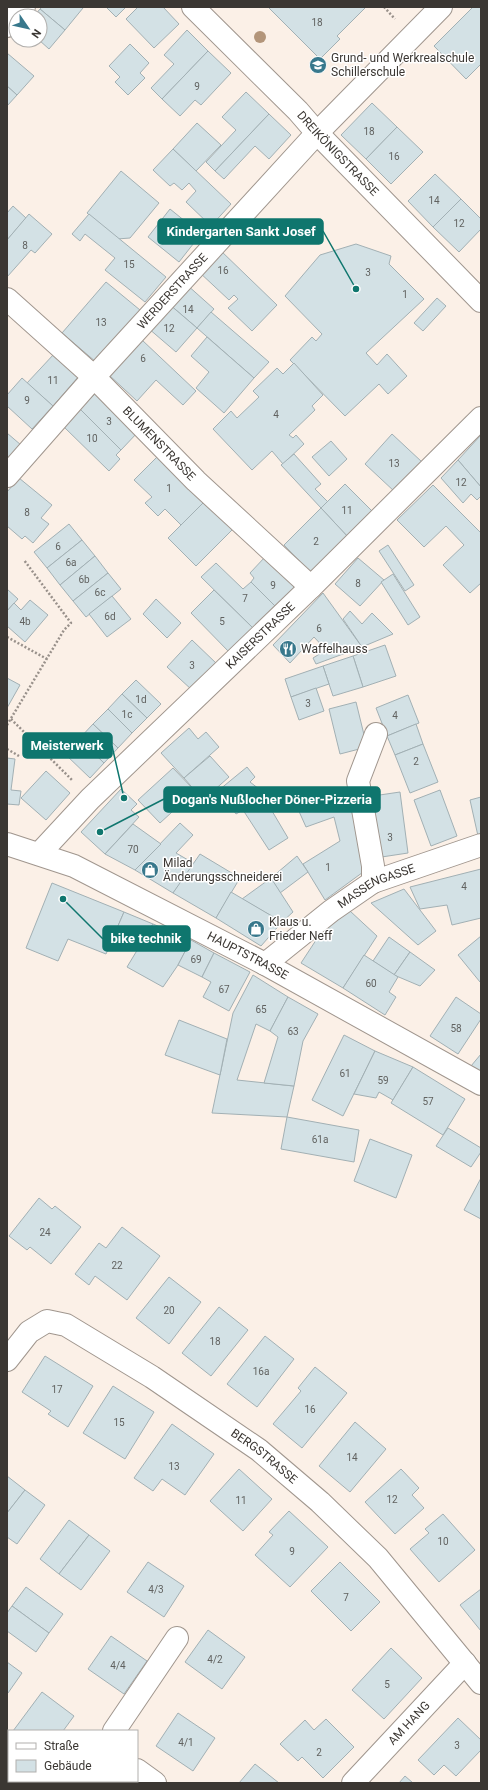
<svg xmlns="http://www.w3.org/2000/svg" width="488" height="1790" font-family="Roboto,sans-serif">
	<rect width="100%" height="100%" fill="#fbf0e7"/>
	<g fill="#d3e1e5" stroke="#a2b0b4">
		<path d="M42,7H82L83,8L65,30L40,9Z"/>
		<path d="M106,7H126L116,17Z"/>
		<path d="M138,7H163L179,24L154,48L126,19Z"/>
		<path d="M268,7H366L337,36L340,39L320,59Z"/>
		<path d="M473,7H481V64L466,79L434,46Z"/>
		<path d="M40,9L65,30L49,49L39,40H40V16H34Z"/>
		<path d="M187,30L208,51L162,99L151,88L174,64L164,55Z"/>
		<path d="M130,44L149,63L140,73L145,78L128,95L115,82L120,77L109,66Z"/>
		<path d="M208,51L231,73L201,105L195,100L180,116L162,99Z"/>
		<path d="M7,53L34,76L17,95L7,86Z"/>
		<path d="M7,86L17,95L7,106Z"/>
		<path d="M246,92L269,114L215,171L206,162L236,130L222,117Z"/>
		<path d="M372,103L397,127L366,159L341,135Z"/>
		<path d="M269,114L291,135L269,159L255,146L224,179L215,171Z"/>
		<path d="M197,123L221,145L196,171L173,149Z"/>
		<path d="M397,127L423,152L391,184L366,159Z"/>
		<path d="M173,149L231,204L211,226L186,202L196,191L189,183L182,190L174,183L170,186L153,170Z"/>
		<path d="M121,171L159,203L130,238L117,239L87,213Z"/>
		<path d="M435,174L461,199L433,227L408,201Z"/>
		<path d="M461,199L481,219V229L459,252L433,227Z"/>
		<path d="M13,206L26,218L7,240V213Z"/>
		<path d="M170,209L201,234L179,262L148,237Z"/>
		<path d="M29,214L52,234L35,253L31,250L7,277V240Z"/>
		<path d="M89,214L166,277L145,302L105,270L115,258L85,234L80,241L72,234Z"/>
		<path d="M356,244L391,256L389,264L424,299L366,353L377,365L387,354L407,376L388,394L379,384L345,416L290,360L312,337L316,341L322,334L285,296L320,255Z"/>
		<path d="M219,249L277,305L252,331L228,308L238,299L234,295L229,300L198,271Z"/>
		<path d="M106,282L140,310L96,362L62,333Z"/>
		<path d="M186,284L214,309L197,328L169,304Z"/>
		<path d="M437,298L446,306L423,331L414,323Z"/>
		<path d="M169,304L197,328L176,352L148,328Z"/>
		<path d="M211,312L269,362L254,378L197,328Z"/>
		<path d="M207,337L254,378L224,413L196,388L209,372L191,356Z"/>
		<path d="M142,340L196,391L183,405L156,380L137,401L109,375Z"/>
		<path d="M54,354L79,376L53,406L27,383Z"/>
		<path d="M294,363L323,395L312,406L315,410L289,435L293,438L296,435L304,444L283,464L272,451L252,470L213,429L231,411L237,418L259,397L253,391L277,368L283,374Z"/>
		<path d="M22,378L53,406L32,429L7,406V395Z"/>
		<path d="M97,392L138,432L121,450L80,409Z"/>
		<path d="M80,409L121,450L116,455L120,459L109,471L63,426Z"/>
		<path d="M7,433L21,445L7,461Z"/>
		<path d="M392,434L422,462L395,492L365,464Z"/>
		<path d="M481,435V487L458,460Z"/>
		<path d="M331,441L347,459L329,476L312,457Z"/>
		<path d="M160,454L206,500L181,525L165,509L158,516L145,503L152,497L134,480Z"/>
		<path d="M294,454L321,484L315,489L328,502L321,508L281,465Z"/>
		<path d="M458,460L481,487V496L477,500L471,494L463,503L441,478Z"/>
		<path d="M19,478L52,505L41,518L49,524L33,543L25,536L22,539L7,526V492Z"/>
		<path d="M345,484L373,512L348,537L321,508Z"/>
		<path d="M433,485L481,533V583L470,593L443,565L464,545L446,526L424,547L397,520Z"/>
		<path d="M206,500L234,528L196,566L168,538Z"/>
		<path d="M321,508L348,537L311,573L284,545Z"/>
		<path d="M69,524L82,540L47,568L34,552Z"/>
		<path d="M82,540L95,556L60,585L47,568Z"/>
		<path d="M388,545L414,585L405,591L379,551Z"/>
		<path d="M95,556L108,573L73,601L60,585Z"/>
		<path d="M265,557L296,587L276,607L251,582L254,578L250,573Z"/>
		<path d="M358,558L384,580L360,606L335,584Z"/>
		<path d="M216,563L243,589L251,582L276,607L254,629L201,577Z"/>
		<path d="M108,573L121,589L86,617L73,601Z"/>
		<path d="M393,574L420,617L408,625L381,582Z"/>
		<path d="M7,589L18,599L7,611Z"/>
		<path d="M214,590L254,629L230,653L191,613Z"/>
		<path d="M323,593L362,647L316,664L313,658L326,650L314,637L290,663L273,645Z"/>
		<path d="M112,596L131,619L107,637L89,614Z"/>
		<path d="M156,599L181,623L167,638L143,614Z"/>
		<path d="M30,600L48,615L25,642L7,626V611L14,603L21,610Z"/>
		<path d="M350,611L362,624L372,613L393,634L362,647L343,619Z"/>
		<path d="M192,640L217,664L192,690L167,667Z"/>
		<path d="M385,645L396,676L363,687L353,656Z"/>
		<path d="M353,656L363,687L333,696L323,666Z"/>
		<path d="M323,666L329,684L291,697L285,679Z"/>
		<path d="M7,678L20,685L7,708Z"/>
		<path d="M136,680L161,704L147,718L122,694Z"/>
		<path d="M316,688L324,711L299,720L291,697Z"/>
		<path d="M122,694L147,718L132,733L108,709Z"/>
		<path d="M408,695L419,723L387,736L376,708Z"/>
		<path d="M356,702L367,747L340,754L329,709Z"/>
		<path d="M108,709L132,733L118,748L93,724Z"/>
		<path d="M93,724L118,748L104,763L79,739Z"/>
		<path d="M416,724L423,744L395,755L387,736Z"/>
		<path d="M189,728L198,739L206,732L219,747L184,778L161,753Z"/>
		<path d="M79,739L104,763L90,778L65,754Z"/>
		<path d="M423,744L438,782L410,793L395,755Z"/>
		<path d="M210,756L229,777L203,800L184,778Z"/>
		<path d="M7,758L15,759L11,790L21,791L19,805L7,804Z"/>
		<path d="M247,767L255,777L250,782L259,789L288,838L269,850L243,810L236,814L219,790Z"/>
		<path d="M173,768L195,791L160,823L138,800Z"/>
		<path d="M46,771L70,793L46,820L21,798Z"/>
		<path d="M352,788L370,867L325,900L303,864L340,841L334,817L306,827L293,798Z"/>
		<path d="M121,789L137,804L131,810L139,817L105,854L81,832Z"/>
		<path d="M440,790L457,836L431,846L414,800Z"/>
		<path d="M400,792L408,853L375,858L366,797Z"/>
		<path d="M481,797V835L478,836L470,800Z"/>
		<path d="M180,823L193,835L176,853L195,864L173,893L135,870Z"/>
		<path d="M133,824L161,844L135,870L105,854Z"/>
		<path d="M200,854L240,878L216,918L173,893Z"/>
		<path d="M297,856L308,872L280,893L271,878Z"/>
		<path d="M481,869V918L452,925L447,905L420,909L410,887Z"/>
		<path d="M271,878L293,912L282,922L242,899Z"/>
		<path d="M52,883L124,912L106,954L68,939L58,961L26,948Z"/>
		<path d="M404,889L436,931L418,945L371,903Z"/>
		<path d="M231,892L282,922L261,946L216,918Z"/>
		<path d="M350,911L377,936L343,988L301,963L322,931Z"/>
		<path d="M124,912L153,924L139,946L114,935Z"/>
		<path d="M153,924L191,940L178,965L163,987L127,967Z"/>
		<path d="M481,936V981L480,982L458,955Z"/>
		<path d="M389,937L410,952L394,975L373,961Z"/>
		<path d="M191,940L214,953L202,977L178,965Z"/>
		<path d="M410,952L435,970L420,986L394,975Z"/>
		<path d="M214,953L250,972L229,1011L203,997L211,982L202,977Z"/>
		<path d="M364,955L398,977L389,992L396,997L385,1015L343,988Z"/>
		<path d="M253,975L288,997L270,1031L256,1024L237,1080L294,1086L287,1117L212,1113L233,1013Z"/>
		<path d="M288,997L318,1014L303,1041L294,1086L264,1083L278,1037L270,1031Z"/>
		<path d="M456,997L481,1014V1019L458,1054L430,1036Z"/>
		<path d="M179,1020L227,1039L220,1075L165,1055Z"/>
		<path d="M344,1035L375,1051L343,1116L312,1100Z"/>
		<path d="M375,1051L413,1067L393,1100L379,1092L376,1098L354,1094Z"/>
		<path d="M481,1054V1072L471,1066Z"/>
		<path d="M413,1067L465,1099L443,1135L391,1103Z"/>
		<path d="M287,1117L359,1130L354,1162L281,1149Z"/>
		<path d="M448,1128L481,1148V1152L471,1167L436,1146Z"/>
		<path d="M370,1139L412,1155L396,1198L354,1181Z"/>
		<path d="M481,1178V1219L464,1210Z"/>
		<path d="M39,1198L52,1209L55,1206L81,1227L51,1264L30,1247L27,1250L9,1236Z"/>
		<path d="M122,1227L160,1256L127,1300L95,1276L89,1285L75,1274L99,1243L106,1248Z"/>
		<path d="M169,1277L201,1302L169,1344L136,1318Z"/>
		<path d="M219,1307L248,1330L211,1376L182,1353Z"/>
		<path d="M265,1336L294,1359L257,1407L227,1384Z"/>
		<path d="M45,1356L93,1386L68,1427L48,1414L51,1411L22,1392Z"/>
		<path d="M315,1367L347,1393L302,1448L273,1424L301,1391L298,1388Z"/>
		<path d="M113,1386L154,1412L125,1459L83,1433Z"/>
		<path d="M355,1422L386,1449L350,1492L319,1466Z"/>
		<path d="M172,1424L214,1454L185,1495L162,1479L153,1491L134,1478Z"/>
		<path d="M239,1469L272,1499L243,1531L210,1501Z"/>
		<path d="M401,1469L419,1488L412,1495L424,1508L395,1534L365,1502Z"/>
		<path d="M7,1476L25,1490L7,1513Z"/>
		<path d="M25,1490L45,1505L17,1544L7,1537V1513Z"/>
		<path d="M289,1511L328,1547L290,1587L255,1555L273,1535L269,1532Z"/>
		<path d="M443,1514L475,1550L439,1582L410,1549L429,1533L425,1529Z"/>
		<path d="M69,1520L89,1535L59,1574L40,1559Z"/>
		<path d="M89,1535L110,1551L81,1590L59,1574Z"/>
		<path d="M148,1562L184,1586L164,1617L127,1592Z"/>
		<path d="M340,1562L380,1602L351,1631L311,1591Z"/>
		<path d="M26,1587L63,1614L49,1633L12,1606Z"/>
		<path d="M481,1589V1631L460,1605Z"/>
		<path d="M12,1606L49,1633L36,1652L7,1631V1613Z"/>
		<path d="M208,1630L245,1657L222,1689L185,1662Z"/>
		<path d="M111,1636L147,1661L124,1694L88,1669Z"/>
		<path d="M391,1648L422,1678L384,1719L352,1690Z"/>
		<path d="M7,1662L22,1673L8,1693L7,1692Z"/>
		<path d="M42,1692L74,1716L63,1731H13Z"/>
		<path d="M178,1713L215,1738L193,1771L156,1746Z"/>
		<path d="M458,1718L481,1740V1750L456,1776L444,1765L434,1775L418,1760Z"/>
		<path d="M326,1719L354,1747L323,1778L302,1757L298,1761L280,1744L305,1720L314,1730Z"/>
		<path d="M9,1736V1759L7,1757V1739Z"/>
		<path d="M255,1764L279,1783H239Z"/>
		<path d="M405,1776L413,1783H399Z"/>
	</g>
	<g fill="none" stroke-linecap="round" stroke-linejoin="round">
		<g stroke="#a0968e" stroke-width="24">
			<g id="minor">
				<path id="s1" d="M193,7L298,111L317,133L481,301"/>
				<path d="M7,26L24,7"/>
				<path id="s2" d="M7,299L94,377L196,481L311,587"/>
				<path id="s3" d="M7,476L94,377L317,133L441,7"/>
				<path id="s4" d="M39,854L90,799L311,587L481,418"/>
				<path d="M373,882V866L358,781L376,734"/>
				<path id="s5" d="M7,1360L29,1332L47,1321L66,1325L152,1377L259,1450L320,1502L378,1558L481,1683"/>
				<path d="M114,1731L177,1638"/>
				<path d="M137,1770L155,1783"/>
				<path id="s6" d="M353,1783L465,1663"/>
			</g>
		</g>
		<g stroke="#a0968e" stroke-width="24">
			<g id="secondary">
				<path id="s7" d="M7,844L74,866L265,964L481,1084"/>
				<path id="s8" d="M265,964L331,911L373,882L481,845"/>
			</g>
		</g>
		<g stroke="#99918b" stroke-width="2.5" stroke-dasharray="2 2" stroke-linecap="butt">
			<path d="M384,7L395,19"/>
			<path d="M7,637L47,659"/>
			<path d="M11,719L73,781"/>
			<path d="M7,725L64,630L71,623L24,560"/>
			<path d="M7,749L19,756"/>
		</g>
		<use href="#minor" stroke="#fff" stroke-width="22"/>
		<use href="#secondary" stroke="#fff" stroke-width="22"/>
	</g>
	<circle fill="#b3957a" cx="260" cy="37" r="6"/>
	<defs>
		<g id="school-disc" transform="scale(0.9)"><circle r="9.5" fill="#38788c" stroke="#fff"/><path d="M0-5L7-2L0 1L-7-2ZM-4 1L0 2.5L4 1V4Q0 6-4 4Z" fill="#fff"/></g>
		<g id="restaurant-disc" transform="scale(0.9)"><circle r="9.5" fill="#38788c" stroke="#fff"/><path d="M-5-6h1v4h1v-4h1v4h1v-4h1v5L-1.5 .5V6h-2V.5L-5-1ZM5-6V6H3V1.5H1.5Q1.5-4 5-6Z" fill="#fff"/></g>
		<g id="shop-disc" transform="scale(0.9)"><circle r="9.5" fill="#38788c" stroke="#fff"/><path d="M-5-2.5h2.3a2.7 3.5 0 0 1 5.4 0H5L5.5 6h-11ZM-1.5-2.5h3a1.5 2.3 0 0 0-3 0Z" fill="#fff"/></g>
	</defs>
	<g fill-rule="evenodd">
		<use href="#school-disc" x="318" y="65"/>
		<use href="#restaurant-disc" x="288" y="649"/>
		<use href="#shop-disc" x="150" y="870"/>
		<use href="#shop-disc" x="256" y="929"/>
	</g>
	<g text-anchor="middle" stroke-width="3" stroke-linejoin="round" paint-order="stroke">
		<g font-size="10" fill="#616260">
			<text x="317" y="26">18</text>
			<text x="197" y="90">9</text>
			<text x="369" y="135">18</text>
			<text x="394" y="160">16</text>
			<text x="434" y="204">14</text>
			<text x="459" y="227">12</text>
			<text x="25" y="249">8</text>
			<text x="129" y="268">15</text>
			<text x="223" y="274">16</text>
			<text x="368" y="276">3</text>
			<text x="405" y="298">1</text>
			<text x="188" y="313">14</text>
			<text x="101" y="326">13</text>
			<text x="169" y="332">12</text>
			<text x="143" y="362">6</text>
			<text x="53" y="384">11</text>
			<text x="27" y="404">9</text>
			<text x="276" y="418">4</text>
			<text x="109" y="425">3</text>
			<text x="92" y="442">10</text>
			<text x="394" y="467">13</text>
			<text x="461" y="486">12</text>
			<text x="169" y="492">1</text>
			<text x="347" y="514">11</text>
			<text x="27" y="516">8</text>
			<text x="316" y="545">2</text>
			<text x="58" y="550">6</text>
			<text x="71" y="566">6a</text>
			<text x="84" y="583">6b</text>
			<text x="358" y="587">8</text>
			<text x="273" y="589">9</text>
			<text x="100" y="596">6c</text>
			<text x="245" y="602">7</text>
			<text x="110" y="620">6d</text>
			<text x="25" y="625">4b</text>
			<text x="222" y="625">5</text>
			<text x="319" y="632">6</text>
			<text x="192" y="669">3</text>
			<text x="141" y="703">1d</text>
			<text x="308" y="707">3</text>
			<text x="127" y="718">1c</text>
			<text x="395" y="719">4</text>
			<text x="416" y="765">2</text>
			<text x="390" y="841">3</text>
			<text x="133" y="853">70</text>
			<text x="328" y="871">1</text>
			<text x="464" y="890">4</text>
			<text x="196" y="963">69</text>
			<text x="371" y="987">60</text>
			<text x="224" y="993">67</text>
			<text x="261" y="1013">65</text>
			<text x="456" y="1032">58</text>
			<text x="293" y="1035">63</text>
			<text x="345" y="1077">61</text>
			<text x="383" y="1084">59</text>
			<text x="428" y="1105">57</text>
			<text x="320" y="1143">61a</text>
			<text x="45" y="1236">24</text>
			<text x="117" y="1269">22</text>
			<text x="169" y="1314">20</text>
			<text x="215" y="1345">18</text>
			<text x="261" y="1375">16a</text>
			<text x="57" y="1393">17</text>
			<text x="310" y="1413">16</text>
			<text x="119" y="1426">15</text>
			<text x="352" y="1461">14</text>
			<text x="174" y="1470">13</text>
			<text x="392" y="1503">12</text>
			<text x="241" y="1504">11</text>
			<text x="443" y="1545">10</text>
			<text x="292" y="1555">9</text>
			<text x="156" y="1593">4/3</text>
			<text x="346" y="1601">7</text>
			<text x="215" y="1663">4/2</text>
			<text x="118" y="1669">4/4</text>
			<text x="387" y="1688">5</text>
			<text x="186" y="1746">4/1</text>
			<text x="457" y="1749">3</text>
			<text x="319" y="1756">2</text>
		</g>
		<g font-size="12" fill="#3b3733" stroke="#fff" text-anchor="start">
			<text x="331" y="62">Grund- und Werkrealschule<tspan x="331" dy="14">Schillerschule</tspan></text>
			<text x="301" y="653">Waffelhauss</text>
			<text x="163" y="867">Milad<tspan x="163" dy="14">Änderungsschneiderei</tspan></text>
			<text x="269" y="926">Klaus u.<tspan x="269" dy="14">Frieder Neff</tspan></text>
		</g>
		<g font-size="12" fill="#3b3733" stroke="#fff">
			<text dy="4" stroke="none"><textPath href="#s1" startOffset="206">DREIKÖNIGSTRASSE</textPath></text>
			<text dy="4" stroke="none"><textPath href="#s3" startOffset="248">WERDERSTRASSE</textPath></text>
			<text dy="4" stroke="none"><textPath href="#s2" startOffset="210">BLUMENSTRASSE</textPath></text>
			<text dy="4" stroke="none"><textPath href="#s4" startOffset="311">KAISERSTRASSE</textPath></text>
			<text dy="4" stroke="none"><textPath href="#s8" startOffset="137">MASSENGASSE</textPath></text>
			<text dy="4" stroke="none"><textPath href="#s7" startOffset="266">HAUPTSTRASSE</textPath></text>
			<text dy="4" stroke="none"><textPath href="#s5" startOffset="314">BERGSTRASSE</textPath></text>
			<text dy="4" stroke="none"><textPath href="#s6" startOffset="82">AM HANG</textPath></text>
		</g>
	</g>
	<path fill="none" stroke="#0f766e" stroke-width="1.5" d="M356 289L323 231M124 798L112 746M100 832L164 799M63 899L103 939"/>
	<g fill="#0f766e" stroke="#fff" stroke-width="1.5">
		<circle cx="356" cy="289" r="4"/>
		<circle cx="124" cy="798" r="4"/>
		<circle cx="100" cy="832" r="4"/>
		<circle cx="63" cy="899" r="4"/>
	</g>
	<g fill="#0f766e" stroke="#0f766e" stroke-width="1.5">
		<rect x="158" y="219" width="165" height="25" rx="4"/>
		<rect x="23" y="733" width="89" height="25" rx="4"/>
		<rect x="164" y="787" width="216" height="25" rx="4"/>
		<rect x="103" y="926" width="87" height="25" rx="4"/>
	</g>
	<g font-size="13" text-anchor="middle" font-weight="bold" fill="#fff">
		<text x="241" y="236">Kindergarten Sankt Josef</text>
		<text x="67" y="750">Meisterwerk</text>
		<text x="272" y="804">Dogan's Nußlocher Döner-Pizzeria</text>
		<text x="146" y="943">bike technik</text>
	</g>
	<rect width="488" height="1790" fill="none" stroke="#3b3733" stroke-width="16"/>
	<rect x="8" y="1730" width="130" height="52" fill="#ffffff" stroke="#b1afad"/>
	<rect x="16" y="1743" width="20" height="6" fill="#ffffff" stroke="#b1afad"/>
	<text x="44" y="1750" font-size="12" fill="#3b3733">Straße</text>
	<rect x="16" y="1760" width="20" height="12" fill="#d3e1e5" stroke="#b1afad"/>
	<text x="44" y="1770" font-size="12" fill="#3b3733">Gebäude</text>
	<g transform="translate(28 28) rotate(124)"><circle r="19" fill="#ffffff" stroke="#b1afad"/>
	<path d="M0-3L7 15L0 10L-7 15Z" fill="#38788c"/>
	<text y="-6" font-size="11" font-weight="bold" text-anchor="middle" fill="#3b3733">N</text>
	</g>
</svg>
